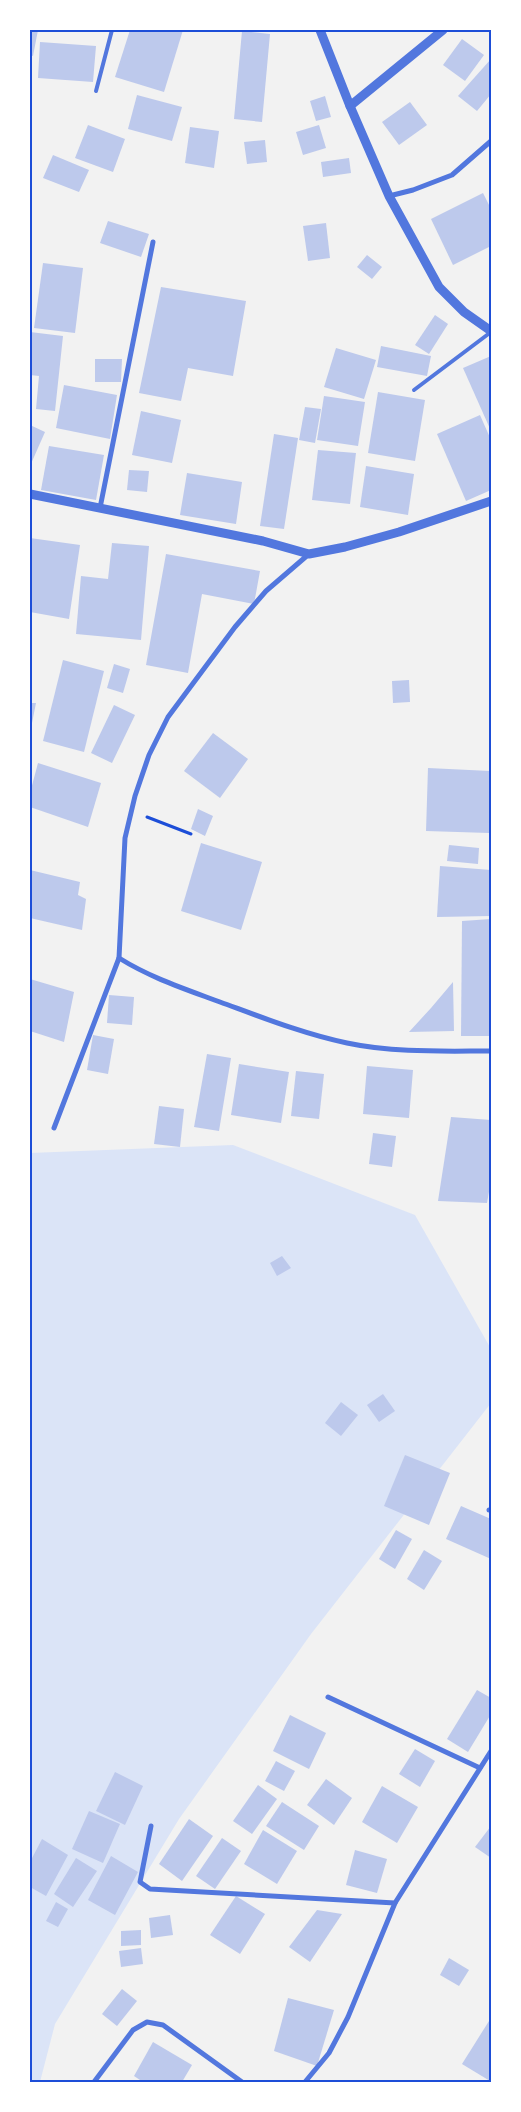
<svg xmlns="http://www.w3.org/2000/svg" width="521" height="2112" font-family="Commissioner,sans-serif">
	<rect width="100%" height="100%" fill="#f2f2f2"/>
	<path fill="#dbe4f7" d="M233,1145L415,1215L491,1349V1403L311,1634L179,1819L55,2024L40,2082H30V1153Z"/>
	<g fill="#bdc9ec">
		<path d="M30,30H38L33,56L30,55Z"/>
		<path d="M130,30H183L164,92L115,77Z"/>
		<path d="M242,31L270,34L262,122L234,119Z"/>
		<path d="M462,39L484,55L465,81L443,65Z"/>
		<path d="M40,42L96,46L93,82L38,78Z"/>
		<path d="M491,59V94L477,111L458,96Z"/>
		<path d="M137,95L182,107L172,141L128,129Z"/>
		<path d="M325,96L331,117L316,121L310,101Z"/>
		<path d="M410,102L427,125L399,145L382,122Z"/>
		<path d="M88,125L125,139L113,172L75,158Z"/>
		<path d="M319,125L326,148L303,155L296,132Z"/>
		<path d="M190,127L219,131L214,168L185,163Z"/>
		<path d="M265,140L267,162L247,164L244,142Z"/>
		<path d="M53,155L89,170L79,192L43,178Z"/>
		<path d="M349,158L351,173L323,177L321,162Z"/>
		<path d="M483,193L491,209V246L453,265L431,219Z"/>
		<path d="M108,221L149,234L141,257L100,243Z"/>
		<path d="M326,223L330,258L308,261L303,226Z"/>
		<path d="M367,255L382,267L372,279L357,267Z"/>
		<path d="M43,263L83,268L75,333L34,328Z"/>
		<path d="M161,287L246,301L233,376L188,368L181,401L139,393Z"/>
		<path d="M435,315L448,324L429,354L415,345Z"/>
		<path d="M30,332L63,336L55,411L36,409L39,376L30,375Z"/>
		<path d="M381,346L431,356L427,376L377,367Z"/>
		<path d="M336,348L376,360L364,399L324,387Z"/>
		<path d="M491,356V431L463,368Z"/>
		<path d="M95,359H122L121,382H95Z"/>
		<path d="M64,385L117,395L110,439L56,428Z"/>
		<path d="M378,392L425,400L415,461L368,453Z"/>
		<path d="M324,396L365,402L358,446L317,440Z"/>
		<path d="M305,407L321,409L315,443L299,440Z"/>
		<path d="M141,411L181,420L172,463L132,455Z"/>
		<path d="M480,415L491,440V490L466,501L437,434Z"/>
		<path d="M30,425L45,432L30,466Z"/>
		<path d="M274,434L298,438L284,529L260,526Z"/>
		<path d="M49,446L104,455L96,500L41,490Z"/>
		<path d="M318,450L356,453L350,504L312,500Z"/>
		<path d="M366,466L414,474L408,515L360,507Z"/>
		<path d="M129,470L149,471L147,492L127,490Z"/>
		<path d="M187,473L242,482L236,524L180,515Z"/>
		<path d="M30,538L80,545L69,619L30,612Z"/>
		<path d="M112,543L149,546L141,640L76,634L81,576L108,579Z"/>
		<path d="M166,554L260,571L254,604L202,594L188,673L146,665Z"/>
		<path d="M63,660L104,671L84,752L43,741Z"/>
		<path d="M114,664L130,669L123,693L107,688Z"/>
		<path d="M409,680L410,702L393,703L392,681Z"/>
		<path d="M30,703H36L31,728H30Z"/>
		<path d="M114,705L135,715L112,763L91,753Z"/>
		<path d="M213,733L248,759L220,798L184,771Z"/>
		<path d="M38,763L101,783L88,827L30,807V793Z"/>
		<path d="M428,768L490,771L489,833L426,831Z"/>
		<path d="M198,809L213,816L205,836L191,829Z"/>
		<path d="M201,843L262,862L241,930L181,911Z"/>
		<path d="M449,845L479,848L478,864L447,861Z"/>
		<path d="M440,866L491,870V916L437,917Z"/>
		<path d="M30,870L80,882L78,895L86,899L82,930L30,918Z"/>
		<path d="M491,919V1036H461L462,921Z"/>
		<path d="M30,979L74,992L64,1042L30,1031Z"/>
		<path d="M453,982L454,1031L409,1032L431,1008Z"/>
		<path d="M109,995L134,997L132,1025L107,1023Z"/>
		<path d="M93,1035L114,1039L108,1074L87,1070Z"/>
		<path d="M207,1054L231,1058L219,1131L194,1127Z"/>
		<path d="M239,1064L289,1072L281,1123L231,1115Z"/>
		<path d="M367,1066L413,1070L409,1118L363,1114Z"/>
		<path d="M296,1071L324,1074L319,1119L291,1116Z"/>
		<path d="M159,1106L184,1109L180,1147L154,1144Z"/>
		<path d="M451,1117L491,1120V1180L487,1203L438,1201Z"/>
		<path d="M373,1133L396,1136L392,1167L369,1164Z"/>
		<path d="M282,1256L291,1268L277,1276L270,1263Z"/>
		<path d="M383,1394L395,1411L379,1422L367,1405Z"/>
		<path d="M341,1402L358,1415L341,1436L325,1423Z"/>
		<path d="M405,1455L450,1473L429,1525L384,1506Z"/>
		<path d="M461,1506L491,1519V1559L446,1539Z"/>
		<path d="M396,1530L412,1539L395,1569L379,1559Z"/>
		<path d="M424,1550L442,1561L424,1590L407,1579Z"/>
		<path d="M477,1690L491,1698V1714L468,1752L447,1739Z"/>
		<path d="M290,1715L326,1733L309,1769L273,1751Z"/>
		<path d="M415,1749L435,1761L420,1787L399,1774Z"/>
		<path d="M276,1761L295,1771L284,1791L265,1781Z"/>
		<path d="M115,1772L143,1786L125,1825L96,1811Z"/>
		<path d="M326,1779L352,1798L334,1825L307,1805Z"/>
		<path d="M258,1785L277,1799L252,1834L233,1821Z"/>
		<path d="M382,1786L418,1807L397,1843L362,1822Z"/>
		<path d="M282,1802L319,1826L304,1850L266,1826Z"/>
		<path d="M89,1811L120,1824L103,1863L72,1849Z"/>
		<path d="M189,1819L213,1836L182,1881L159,1864Z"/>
		<path d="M491,1826V1858L475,1847Z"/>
		<path d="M263,1830L297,1851L277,1884L244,1864Z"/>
		<path d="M222,1838L241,1851L215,1889L196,1876Z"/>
		<path d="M42,1839L68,1855L46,1896L30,1887V1862Z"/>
		<path d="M355,1850L387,1859L377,1893L346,1885Z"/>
		<path d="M111,1856L138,1872L115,1915L88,1900Z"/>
		<path d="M76,1858L97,1871L73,1907L54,1894Z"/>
		<path d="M236,1896L265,1914L240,1954L210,1935Z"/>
		<path d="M56,1902L68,1909L58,1927L46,1921Z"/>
		<path d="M317,1910L342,1914L310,1962L289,1947Z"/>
		<path d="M170,1915L173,1935L151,1938L149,1918Z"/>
		<path d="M141,1930V1945L121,1946V1931Z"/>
		<path d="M141,1948L143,1964L121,1967L119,1951Z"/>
		<path d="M449,1958L469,1970L459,1986L440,1975Z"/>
		<path d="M122,1989L137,2001L117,2026L102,2014Z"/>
		<path d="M288,1998L334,2010L317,2066L274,2051Z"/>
		<path d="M489,2021L491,2022L490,2081L462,2064Z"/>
		<path d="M153,2042L192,2065L182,2082H143L134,2076Z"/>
	</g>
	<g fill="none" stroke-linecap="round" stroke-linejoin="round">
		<path stroke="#1d4ed8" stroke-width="3" d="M147,817L191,834"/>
		<g stroke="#5277de" stroke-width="4">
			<path d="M96,91L112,30"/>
			<path d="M414,390L491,332"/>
		</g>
		<g stroke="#5277de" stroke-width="5">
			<path d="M389,196L413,190L452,175L491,141"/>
			<path d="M100,508L153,242"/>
			<path d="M309,554L266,591L235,627L168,717L149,755L135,796L125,838L119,958C151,978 185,989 220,1002C261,1017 304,1034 347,1043C394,1053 443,1051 491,1051"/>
			<path d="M54,1128L119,958"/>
			<path d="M489,1510H491"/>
			<path d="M328,1697L480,1768"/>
			<path d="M151,1826L140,1882L150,1889L395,1903L491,1751"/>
			<path d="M94,2082L133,2030L147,2022L163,2025L242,2082"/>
			<path d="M305,2082L329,2053L348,2017L395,1903"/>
		</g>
		<g stroke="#5277de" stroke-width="9">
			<path d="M320,30L350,106L389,196L439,287L464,312L491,331"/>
			<path d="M350,106L443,30"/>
			<path d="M30,494L263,541L309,554L345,547L399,532L491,501"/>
		</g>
	</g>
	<rect width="521" height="2112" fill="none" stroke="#ffffff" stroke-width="62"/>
	<rect x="31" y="31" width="459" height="2050" fill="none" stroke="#1d4ed8" stroke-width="2"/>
</svg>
